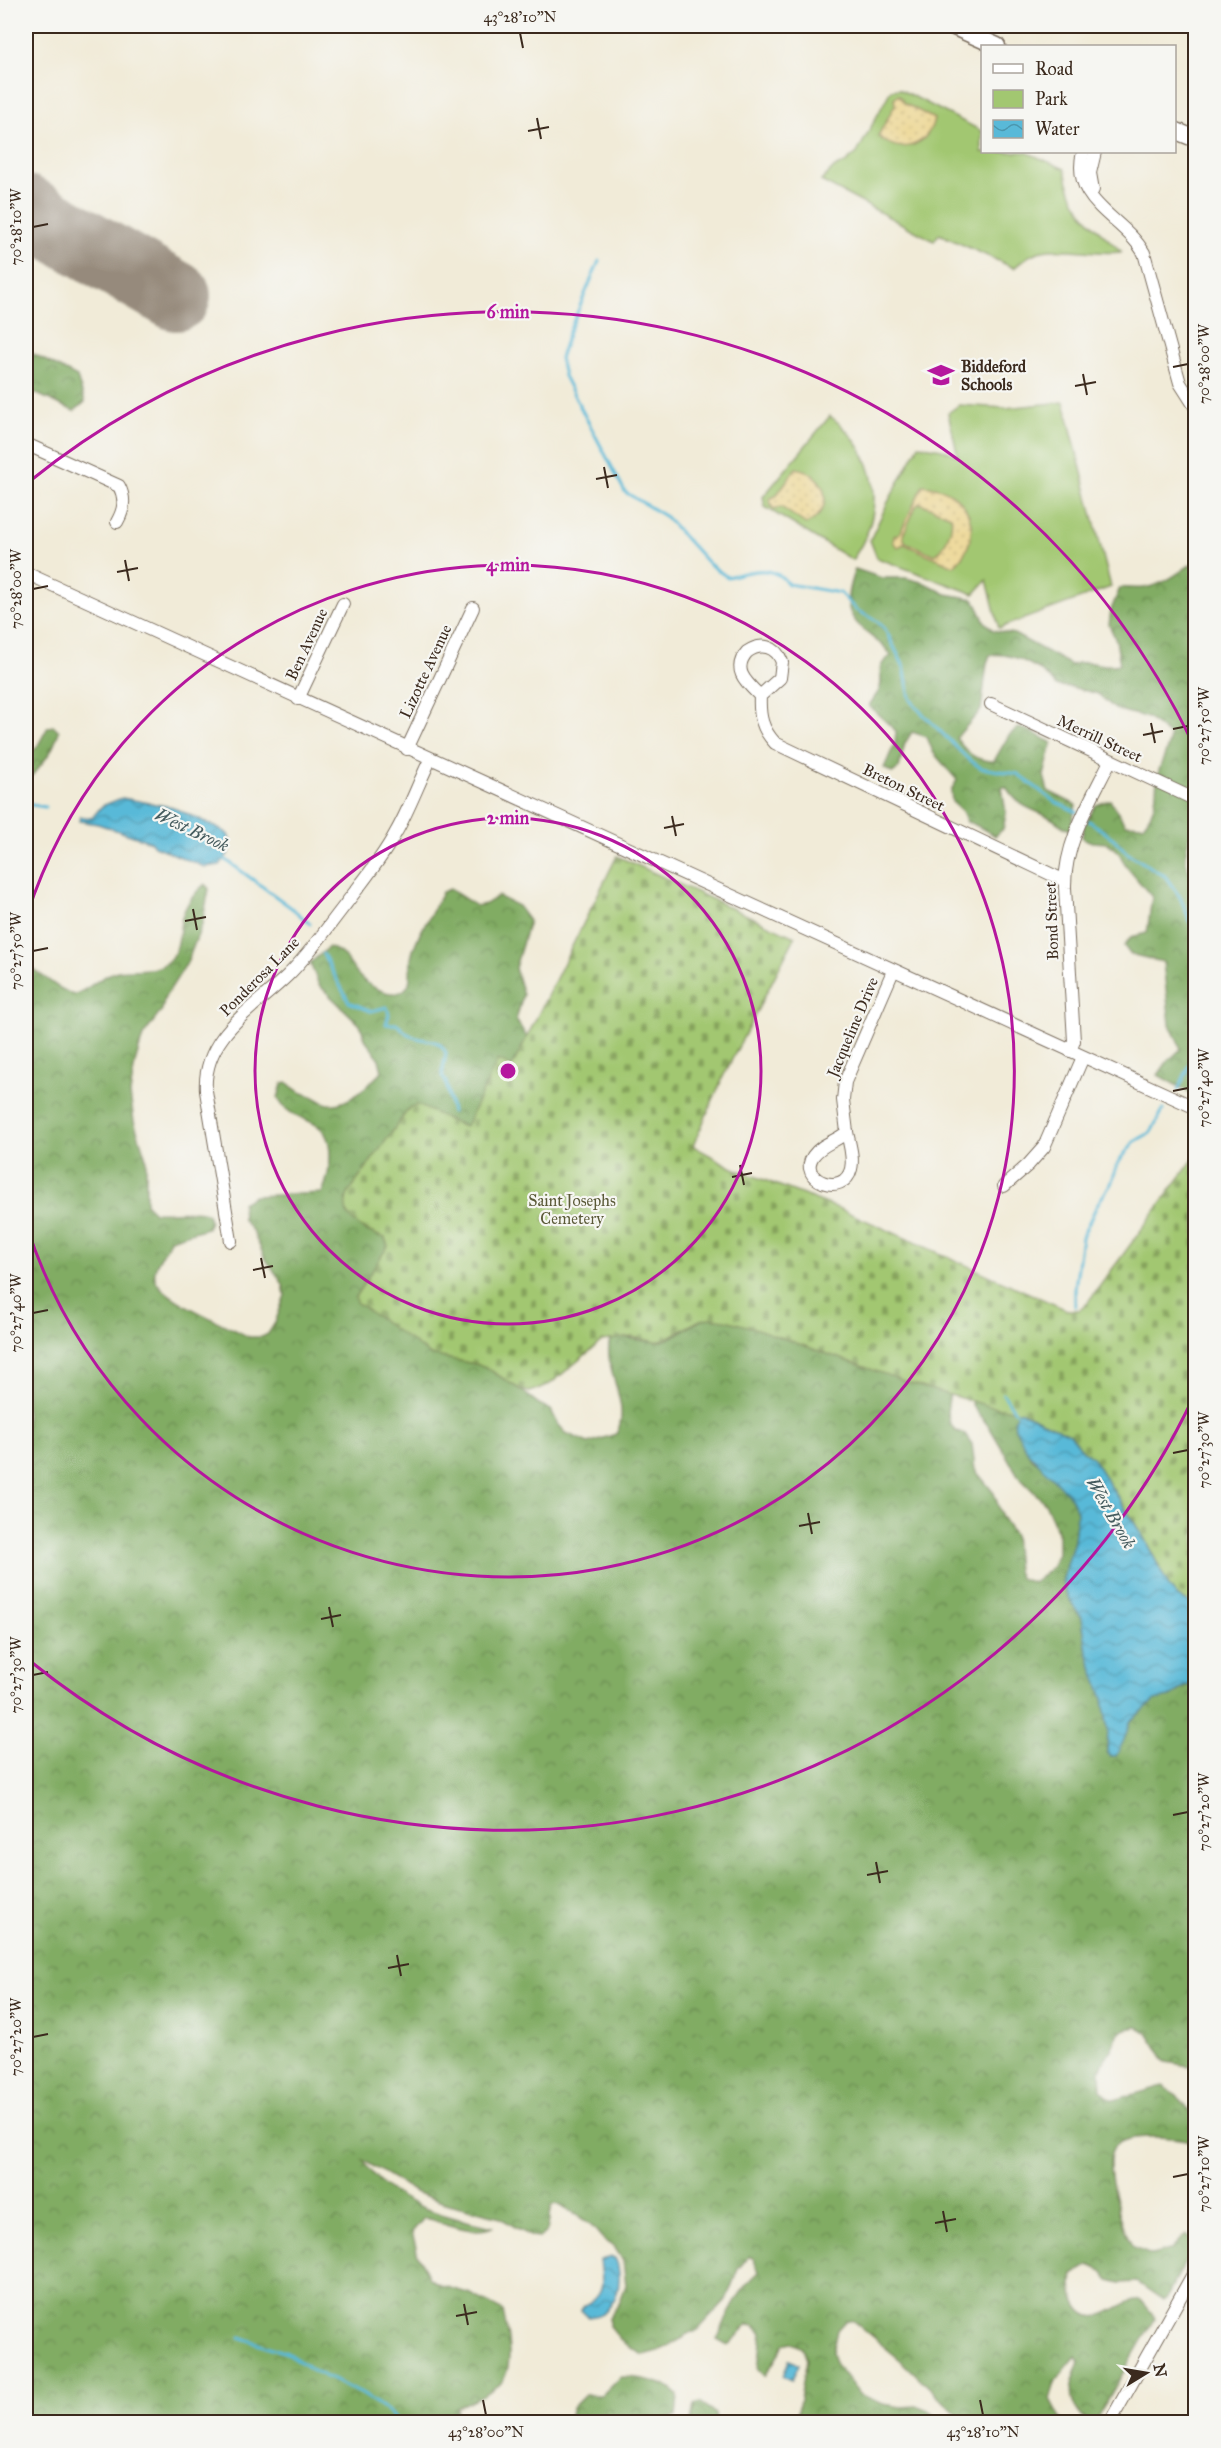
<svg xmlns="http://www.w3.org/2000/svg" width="1221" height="2448" font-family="'IM FELL Great Primer',serif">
	<defs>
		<pattern id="forest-crowns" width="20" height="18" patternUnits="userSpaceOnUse" patternTransform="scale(1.5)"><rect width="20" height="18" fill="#81ac63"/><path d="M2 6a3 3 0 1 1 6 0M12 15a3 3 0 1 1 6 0" fill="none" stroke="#6b8c51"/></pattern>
		<pattern id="sand-dots" width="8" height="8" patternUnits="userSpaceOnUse" patternTransform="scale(1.5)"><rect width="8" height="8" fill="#eeda9e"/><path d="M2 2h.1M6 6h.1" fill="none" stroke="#cdbb88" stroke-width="1.8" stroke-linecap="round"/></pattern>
		<pattern id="cemetery-stones" width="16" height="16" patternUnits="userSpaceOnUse" patternTransform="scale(1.5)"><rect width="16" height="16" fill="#a2c771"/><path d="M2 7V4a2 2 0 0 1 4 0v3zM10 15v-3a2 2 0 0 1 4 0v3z" fill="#85a25c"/></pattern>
		<pattern id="water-waves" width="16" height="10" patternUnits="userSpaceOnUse" patternTransform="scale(1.5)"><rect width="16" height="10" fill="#59b9d8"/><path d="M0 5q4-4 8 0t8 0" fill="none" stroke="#4b97af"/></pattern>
	</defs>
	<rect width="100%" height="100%" fill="#f6f6f2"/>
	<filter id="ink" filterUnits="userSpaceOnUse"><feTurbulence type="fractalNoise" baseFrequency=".0167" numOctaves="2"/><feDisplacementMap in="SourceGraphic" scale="12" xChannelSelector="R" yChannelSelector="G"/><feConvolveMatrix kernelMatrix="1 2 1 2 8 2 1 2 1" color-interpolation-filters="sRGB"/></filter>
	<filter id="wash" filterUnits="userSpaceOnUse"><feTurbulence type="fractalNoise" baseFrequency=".008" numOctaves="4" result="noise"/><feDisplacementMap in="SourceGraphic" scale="24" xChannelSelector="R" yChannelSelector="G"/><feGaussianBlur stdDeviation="1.35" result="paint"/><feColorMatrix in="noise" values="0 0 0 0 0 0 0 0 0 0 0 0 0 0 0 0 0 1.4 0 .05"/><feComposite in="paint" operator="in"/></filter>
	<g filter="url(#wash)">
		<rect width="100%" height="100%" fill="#f1ebd8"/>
		<g fill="#a2c771" stroke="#6e7848" stroke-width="1.5">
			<path d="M899,89L982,131V152H1026L1065,169C1071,209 1094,226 1122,252C1098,255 1052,244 1033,254C1026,257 1020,263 1014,268L939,234L934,241L821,181L834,168L845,163L857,153L891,90Z"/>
			<path d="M1064,402L1111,587L999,628L987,580L974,594L877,558L870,540L888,502L919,445L942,449L958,456L948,413L959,405L1005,408Z"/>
			<path d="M830,416C879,453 888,510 852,560L765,507L763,497Z"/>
		</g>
		<g fill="url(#forest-crowns)" stroke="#5e6b40" stroke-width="1.5">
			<path d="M26,350L77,377L85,402L74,411L26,389Z"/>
			<path d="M1195,562L1196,822C1187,840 1178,864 1196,879L1195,1096L1158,1075L1167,1062L1181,1049L1170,1024L1163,962L1130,954L1124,946L1131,937L1147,933L1152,897L1126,866L1119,853L1108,843L1092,842L1082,838L1084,825L1096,805L1110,800L1125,824L1143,825C1162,802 1152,791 1160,767C1164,756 1169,747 1170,736L1148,718L1115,709L1098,694L1071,687L1056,686C1042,667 1013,652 990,655L987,663L981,710L956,738C967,753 975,761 994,761L1009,735L1018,728L1028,730L1052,743L1044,776L1048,791L1076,805L1070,830C1062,827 1056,821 1049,817C1029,808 1019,807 1006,787H1002L1006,814L1003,829L995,836C985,831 977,824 967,822L962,811L952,802L951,791L957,780L933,752L927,737L912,732L905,743L899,768L892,773L884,768L895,743L896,731L869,706C872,700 878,694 880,688C884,673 873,668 891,656C887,649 885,647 878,642C847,618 841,607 855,569L882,578H906L925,583L946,594L974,599L985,622L993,630L1014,634L1071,665C1091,658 1102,669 1120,664L1116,640L1109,625L1111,610L1120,588C1128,587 1136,589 1144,588C1165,585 1178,572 1195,562Z"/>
			<path d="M54,726L59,731C52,755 42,764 26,782V757L37,747L48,727Z"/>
			<path d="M205,884L209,889L202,924L187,963L165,997L162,1010L143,1036L135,1063L130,1094L134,1121L146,1158V1204L154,1212C170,1214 196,1208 208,1214L210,1221L207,1228L170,1239C167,1252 152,1263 155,1278C159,1298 229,1326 249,1337H262L268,1334L275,1323L285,1295L283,1284L265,1258L253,1232L243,1220L242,1203L254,1196L322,1193C327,1181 330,1169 330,1156C331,1111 292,1128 278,1098L282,1084L287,1082C294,1090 301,1093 312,1096C317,1098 320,1101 325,1103C344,1110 370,1084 382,1071L379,1059L365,1039L360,1025L319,985L310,963L329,947C349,954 348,966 362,979C371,987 393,999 404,990C413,984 409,969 411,959C415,935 433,915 442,892L450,889L476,906L486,904L498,896L518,906L529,921L515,968L523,995L516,1020L527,1037L512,1067L498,1061L466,1126L410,1107L349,1192L346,1199L347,1214L364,1230L385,1238L388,1247L355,1297L431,1355L484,1366L521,1390L539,1404L551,1410L558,1424L566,1433L588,1443L616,1434C633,1405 602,1370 610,1339C628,1335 640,1342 656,1342C672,1341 691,1323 708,1318L770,1323L951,1383L947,1412L950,1424L956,1431L965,1434L972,1444L975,1470L994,1493L1002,1517L1014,1535L1017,1571L1020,1578L1033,1583L1052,1567L1058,1553V1532L1045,1503L1019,1477L990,1428L973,1407L969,1395L1058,1400L1144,1538L1098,1465L1015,1428L1032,1459L1043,1466L1072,1499L1077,1512L1074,1541L1062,1582L1068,1597L1082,1618L1087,1652L1103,1699L1108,1730L1107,1752L1116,1756L1130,1722L1155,1699L1169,1697L1196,1681L1195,2067L1166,2062L1147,2032L1137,2027L1126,2029L1119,2033L1100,2070L1101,2090L1108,2098L1114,2100L1163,2086L1177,2095L1195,2119V2142C1179,2138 1121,2130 1112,2150C1104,2170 1123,2230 1133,2248L1152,2255L1170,2250L1186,2234L1192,2239L1189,2254L1166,2299L1163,2300L1137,2282L1121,2283L1109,2280L1102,2271L1089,2265L1073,2275C1071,2286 1072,2296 1078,2306C1095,2334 1122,2297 1141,2300L1152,2313L1154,2319L1095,2422C1088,2422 1083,2419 1079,2413C1065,2395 1073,2381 1080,2362L1076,2356L1056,2380L1050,2399L1062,2422H965L904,2363L853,2321L846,2320L837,2330L832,2353L835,2363L859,2394L883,2404L901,2407L918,2406L928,2410L940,2422H892L883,2419L880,2422H796L807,2359L803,2348L791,2342L785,2344L765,2376L758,2369L762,2333L755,2326L748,2325L728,2345L717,2339C729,2314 737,2291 759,2272L754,2259L749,2256L738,2269L726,2300L698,2330L659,2351L643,2355L625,2345L609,2326V2317L619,2304L626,2285L623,2261L614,2246C602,2242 599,2232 589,2224C579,2215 568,2210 556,2204L552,2205L547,2231L540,2237L530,2236L497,2216L448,2204L417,2193L363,2160C387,2204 447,2217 492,2227C473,2236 443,2222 424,2218L412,2232L418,2255L429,2278L440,2285L471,2294L503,2311C507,2330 516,2369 499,2385C488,2394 470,2401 457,2408L456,2419L458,2422H26V964L58,987L73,995C90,990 100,975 118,971C137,967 157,975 171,958C181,946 178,932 182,918C185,905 195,892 205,884Z"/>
			<path d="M620,2377C638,2377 665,2381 678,2395L676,2417C663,2421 650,2418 637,2422H572L569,2416L572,2408L585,2395H602Z"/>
			<path d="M699,2403L715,2414L716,2422H691L694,2405Z"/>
		</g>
		<g fill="url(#sand-dots)" stroke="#94825e" stroke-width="1.5" fill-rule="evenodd">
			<path d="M899,95L904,103L934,119C927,148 899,155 878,136L895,105L894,98Z"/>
			<path d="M796,468C827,473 837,510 806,524L781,507L773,509L769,499L776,496Z"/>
			<path d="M923,485C969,489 988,533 954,566L904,544L898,547L893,542L894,536L900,533ZM920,503L951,516C954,527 944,550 935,555L905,542L903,535L916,506Z"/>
		</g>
		<path fill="url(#cemetery-stones)" stroke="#6e7848" stroke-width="1.5" d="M617,856L795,937L722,1079L693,1146L733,1168L840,1209L1067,1310H1079L1085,1306L1195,1157V1605L1179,1598L1170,1588L1144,1538L1092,1457L1082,1450L1070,1434L1019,1411L989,1406L918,1386L757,1329L726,1320L708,1318L698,1321L664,1340L656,1342L632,1337L602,1341L550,1384L530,1392L521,1390L484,1366L431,1355L356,1302L355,1297L388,1246L385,1238C364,1231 336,1218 349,1192L410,1107L418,1105L462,1126H466L498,1060L512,1067Z"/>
		<g fill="url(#water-waves)" stroke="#4a727b" stroke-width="1.5">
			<path d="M122,798L172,807L220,829L228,834L230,841L228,854L220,865L205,867L154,846L151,842L98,824L79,821L80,817L92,818L102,806Z"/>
			<path d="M1019,1411L1070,1434L1082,1450L1092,1457L1144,1538L1170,1588L1179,1598L1195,1605V1681L1169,1697L1155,1700L1130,1722L1124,1740L1116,1756H1110L1107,1752L1108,1730L1103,1699L1087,1652L1082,1618L1068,1597L1062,1582L1074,1541L1077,1512L1072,1499L1028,1452L1015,1428L1014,1419Z"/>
			<path d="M612,2257L615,2258C625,2280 617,2315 588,2317L581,2310C584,2304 587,2305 592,2301C607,2291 601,2274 600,2260Z"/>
			<path d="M789,2360L799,2364L792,2380L783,2376Z"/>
		</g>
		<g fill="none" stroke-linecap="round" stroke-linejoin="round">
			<g stroke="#59b9d8" stroke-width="3">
				<path d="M599,261L568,334L560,358L564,376L625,492L666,517L708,563L727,577C748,572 773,563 788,584L840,593L856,610L877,621L885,629L904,667L910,698L915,706L967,758L981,768L1018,774L1055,802L1077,812"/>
				<path d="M26,804L45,807"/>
				<path d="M1089,821L1114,839L1127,853L1165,876L1180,897L1196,935"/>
				<path d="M222,857L293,909L310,924"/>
				<path d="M323,954L349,1002L371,1011L387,1007L389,1015L386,1024H396C402,1027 405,1034 412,1036C426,1043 438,1036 446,1053L442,1075L446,1082L452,1112"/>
				<path d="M1178,1090L1196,1052"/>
				<path d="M1075,1306V1288L1082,1237L1098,1203L1111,1184L1118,1163L1134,1142L1151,1132L1163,1110"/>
				<path d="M1003,1394L1018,1415"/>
				<path d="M240,2337L287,2353L314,2371L362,2394L385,2409L400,2422"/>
			</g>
			<path stroke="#968a7b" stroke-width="70" d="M26,210L176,296"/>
		</g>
	</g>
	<g filter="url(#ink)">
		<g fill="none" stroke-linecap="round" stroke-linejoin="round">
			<g stroke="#7b6e5f" stroke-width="14">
				<g id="street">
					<path d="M1083,152C1070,203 1123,216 1144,253L1180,383L1196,408"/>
					<path d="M1093,190L1090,173L1095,152"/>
					<path d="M26,444L119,486C126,499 124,510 117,522"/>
					<path d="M26,573L1196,1108"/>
					<path d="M760,696C747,683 731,670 747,652C761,642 776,646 782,662L780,678L760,696C759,716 762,729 775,743L1065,881"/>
					<path d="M298,699L343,604"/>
					<path d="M991,704L1196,800"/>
					<path d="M407,749L473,608"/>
					<path d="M1070,1051L1074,1041L1065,888C1064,843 1091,800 1110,761"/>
					<path d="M847,1132L843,1100L845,1082L893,971"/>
					<path d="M847,1132C849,1143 854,1157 851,1169C844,1198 797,1180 813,1156C821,1144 837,1141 847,1132Z"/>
					<path d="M1004,1186L1028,1165L1044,1147L1083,1057"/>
					<path d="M231,1241L206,1091C202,1037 253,1009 287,976C309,955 326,929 345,905C362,882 381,860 395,834C409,810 418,784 430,760"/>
					<path d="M1110,2422L1196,2269"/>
				</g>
			</g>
			<g stroke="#7b6e5f" stroke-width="19">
				<g id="secondary">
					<path d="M952,26L997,46"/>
					<path d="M1174,130L1196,139"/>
				</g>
			</g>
			<use href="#street" stroke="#fff" stroke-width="12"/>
			<use href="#secondary" stroke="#fff" stroke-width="16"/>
		</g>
	</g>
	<path fill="none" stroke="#3b2a1e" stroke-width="2" d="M520,33L523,48M537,118L541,139M528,131L549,127M33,227L48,224M1173,367L1188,364M1083,374L1087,395M1075,386L1096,382M604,467L608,488M596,479L617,475M125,560L129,581M117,572L138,568M33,589L48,586M1151,723L1155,743M1173,729L1188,726M1143,735L1163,731M672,816L676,836M664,828L684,824M193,909L197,930M185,921L206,917M33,951L48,948M1173,1091L1188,1088M740,1165L744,1185M732,1177L752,1173M261,1258L265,1278M253,1270L273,1266M33,1313L48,1310M1173,1453L1188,1450M808,1513L812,1534M799,1526L820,1522M329,1607L333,1627M321,1619L341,1615M33,1675L48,1672M1173,1815L1188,1812M876,1862L880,1883M867,1875L888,1871M397,1955L401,1976M388,1968L409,1964M33,2037L48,2034M1173,2177L1188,2174M943,2211L947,2232M935,2223L956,2219M464,2304L468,2325M456,2316L477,2312M483,2400L486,2415M980,2400L983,2415"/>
	<g fill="none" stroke="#b5179e" stroke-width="3">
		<circle cx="508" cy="1071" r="253"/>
		<path d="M27 915A506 506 0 1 1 27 1227"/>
		<path d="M1193 1398A759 759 0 0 1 30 1661M30 481A759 759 0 0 1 1193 744"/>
	</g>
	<defs>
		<g id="school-bare" transform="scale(2.07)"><path d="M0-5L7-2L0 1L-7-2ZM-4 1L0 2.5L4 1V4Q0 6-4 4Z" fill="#b5179e" stroke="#f6f6f2" stroke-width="2.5" paint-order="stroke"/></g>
	</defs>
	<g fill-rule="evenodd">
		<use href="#school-bare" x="941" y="375"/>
	</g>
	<g text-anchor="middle" stroke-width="4.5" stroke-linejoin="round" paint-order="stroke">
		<g font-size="16" font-weight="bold" fill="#3b2a1e" stroke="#f6f6f2" text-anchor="start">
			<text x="961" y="372">Biddeford<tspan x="961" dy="18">Schools</tspan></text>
		</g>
		<g font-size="16" fill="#3b2a1e" stroke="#f6f6f2">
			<text transform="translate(306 644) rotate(-65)" y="6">Ben Avenue</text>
			<text transform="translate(425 671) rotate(-65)" y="6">Lizotte Avenue</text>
			<text transform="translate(1100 738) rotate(25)" y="6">Merrill Street</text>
			<text transform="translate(904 787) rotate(26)" y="6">Breton Street</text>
			<text transform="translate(1051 921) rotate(-92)" y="6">Bond Street</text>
			<text transform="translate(259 976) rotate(-45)" y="6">Ponderosa Lane</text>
			<text transform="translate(852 1027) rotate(-67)" y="6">Jacqueline Drive</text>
		</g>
		<g font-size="16" fill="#5a5937" stroke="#f6f6f2">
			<text x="572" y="1206">Saint Josephs<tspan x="572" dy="18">Cemetery</tspan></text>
		</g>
		<g font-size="18" font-style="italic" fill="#465c5f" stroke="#f6f6f2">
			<text transform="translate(192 830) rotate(25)" y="6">West Brook</text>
			<text transform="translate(1111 1513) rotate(60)" y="6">West Brook</text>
		</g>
	</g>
	<circle cx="508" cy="1071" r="9" fill="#b5179e" stroke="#f6f6f2" stroke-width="3"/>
	<g font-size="18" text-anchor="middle" font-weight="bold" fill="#b5179e" stroke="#f6f6f2" stroke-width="4.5" stroke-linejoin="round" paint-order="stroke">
		<text x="508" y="318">6 min</text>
		<text x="508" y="571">4 min</text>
		<text x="508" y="824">2 min</text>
	</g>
	<rect width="1221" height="2448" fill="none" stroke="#f6f6f2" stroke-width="66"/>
	<rect x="981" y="45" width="195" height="108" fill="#f6f6f2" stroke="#aba49d" stroke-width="1.5"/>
	<rect x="993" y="64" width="30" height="9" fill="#ffffff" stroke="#aba49d" stroke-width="1.5"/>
	<text x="1035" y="75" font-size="18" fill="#3b2a1e">Road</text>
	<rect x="993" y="90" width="30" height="18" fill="#a2c771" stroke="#aba49d" stroke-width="1.5"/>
	<text x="1035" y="105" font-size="18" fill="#3b2a1e">Park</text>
	<rect x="993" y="120" width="30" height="18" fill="url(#water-waves)" stroke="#aba49d" stroke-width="1.5"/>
	<text x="1035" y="135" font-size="18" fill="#3b2a1e">Water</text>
	<g transform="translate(1146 2373) rotate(79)" stroke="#f6f6f2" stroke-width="4.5" paint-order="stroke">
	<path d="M0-4.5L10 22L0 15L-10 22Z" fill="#3b2a1e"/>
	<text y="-9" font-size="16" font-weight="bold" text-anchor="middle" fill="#3b2a1e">N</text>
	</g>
	<rect x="33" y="33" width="1155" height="2382" fill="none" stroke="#3b2a1e" stroke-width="2"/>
	<g font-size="15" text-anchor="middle" fill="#3b2a1e">
		<text x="520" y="22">43°28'10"N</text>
		<text transform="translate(16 227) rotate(-90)" y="5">70°28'10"W</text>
		<text transform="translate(1204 364) rotate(-90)" y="5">70°28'00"W</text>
		<text transform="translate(16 589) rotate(-90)" y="5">70°28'00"W</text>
		<text transform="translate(1204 726) rotate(-90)" y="5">70°27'50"W</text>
		<text transform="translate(16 951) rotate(-90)" y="5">70°27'50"W</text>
		<text transform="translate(1204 1088) rotate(-90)" y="5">70°27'40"W</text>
		<text transform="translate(16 1313) rotate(-90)" y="5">70°27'40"W</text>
		<text transform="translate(1204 1450) rotate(-90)" y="5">70°27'30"W</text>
		<text transform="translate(16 1675) rotate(-90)" y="5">70°27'30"W</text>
		<text transform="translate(1204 1812) rotate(-90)" y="5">70°27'20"W</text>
		<text transform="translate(16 2037) rotate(-90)" y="5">70°27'20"W</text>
		<text transform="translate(1204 2174) rotate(-90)" y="5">70°27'10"W</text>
		<text x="486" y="2437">43°28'00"N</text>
		<text x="983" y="2437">43°28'10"N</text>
	</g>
</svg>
